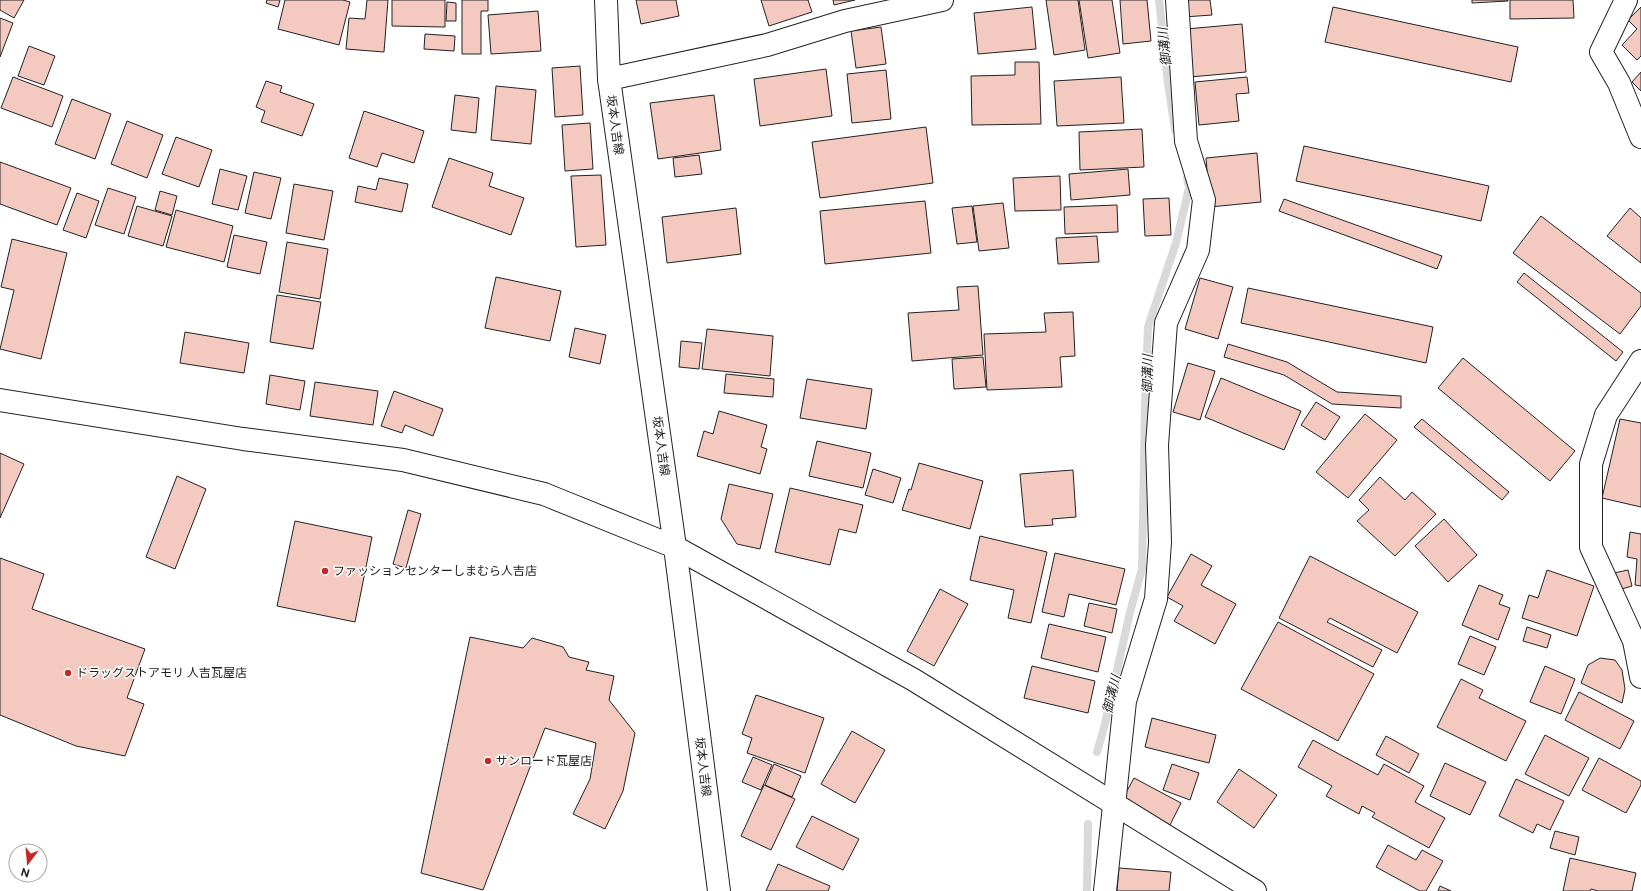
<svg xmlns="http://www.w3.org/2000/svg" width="1641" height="891" font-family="'Public Sans','Noto Sans JP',sans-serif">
	<rect width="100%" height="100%" fill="#fff"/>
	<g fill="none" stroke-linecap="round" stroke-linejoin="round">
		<g stroke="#d9d9d9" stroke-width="8">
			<path d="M1159,0L1168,83L1175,130"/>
			<path d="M1097,752L1105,724L1130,612L1142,569L1145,407L1148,327L1176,243L1189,188L1187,178"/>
			<path d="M1087,891L1088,824"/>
		</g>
	</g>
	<g fill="#f3c9c0" stroke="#222">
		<path d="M0,0H24L14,18L0,10Z"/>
		<path d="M267,0H280L278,7L266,3Z"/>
		<path d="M285,0H343L350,2L339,45L278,29Z"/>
		<path d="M367,0H388L384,52L346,49L349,18L365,19Z"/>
		<path d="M392,0H445V27L392,26Z"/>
		<path d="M462,0H488V11H481V54H462Z"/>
		<path d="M636,0H676L679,16L641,24Z"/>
		<path d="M761,0H808L812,12L769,26Z"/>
		<path d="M833,0H855L834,5Z"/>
		<path d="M1046,0H1078L1085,50L1054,55Z"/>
		<path d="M1079,0H1112L1120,53L1088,58Z"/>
		<path d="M1120,0H1147L1151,41L1123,44Z"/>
		<path d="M1182,0H1210L1212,15L1184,17Z"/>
		<path d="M1472,0H1508V1L1472,3Z"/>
		<path d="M1510,0H1573L1574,18L1510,19Z"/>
		<path d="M447,2L456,3V21H446Z"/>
		<path d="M1032,7L1036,49L978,54L974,13Z"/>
		<path d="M1333,7L1518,47L1511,82L1325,42Z"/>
		<path d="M1641,7V56L1637,60L1622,45L1637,29L1628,20Z"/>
		<path d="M538,11L541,51L491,54L488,15Z"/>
		<path d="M0,18L13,23L0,57Z"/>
		<path d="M1242,24L1246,72L1190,77L1186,29Z"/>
		<path d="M881,27L886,64L856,68L851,31Z"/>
		<path d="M425,34L455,36L454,51L424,49Z"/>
		<path d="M29,46L55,56L44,85L18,76Z"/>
		<path d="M1015,62H1039L1041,124L972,125L971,76L1015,75Z"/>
		<path d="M580,66L583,115L555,117L552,68Z"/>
		<path d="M826,69L832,116L760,126L754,79Z"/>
		<path d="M886,70L891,119L852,123L847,74Z"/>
		<path d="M1641,72V91L1632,82Z"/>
		<path d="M13,77L63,96L52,127L1,108Z"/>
		<path d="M1121,77L1124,123L1057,126L1054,81Z"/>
		<path d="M1247,77L1249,93L1236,94L1239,121L1199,125L1195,82Z"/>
		<path d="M266,81L282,86L280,92L314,104L302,136L261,122L265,111L256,107Z"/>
		<path d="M496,86L536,90L531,144L491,140Z"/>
		<path d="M455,95L479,98L476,133L451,130Z"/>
		<path d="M714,95L721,150L658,159L650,103Z"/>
		<path d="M72,99L111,114L95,159L55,144Z"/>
		<path d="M364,111L424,131L414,163L382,153L377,167L349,158Z"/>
		<path d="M127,121L163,135L147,178L111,164Z"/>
		<path d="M590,123L593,169L565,171L562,125Z"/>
		<path d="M926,127L933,183L820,198L812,142Z"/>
		<path d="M1142,129L1144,167L1080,170L1079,132Z"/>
		<path d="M176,137L212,150L199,187L162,174Z"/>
		<path d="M1304,146L1489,186L1481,221L1296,181Z"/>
		<path d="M1257,153L1261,202L1210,207L1206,158Z"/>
		<path d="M699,155L702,174L675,177L673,158Z"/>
		<path d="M449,158L493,173L489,186L524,198L511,235L432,207Z"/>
		<path d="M0,162L71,188L57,225L0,204Z"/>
		<path d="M220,169L247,176L238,210L212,204Z"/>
		<path d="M1128,169L1130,195L1071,200L1069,174Z"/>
		<path d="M254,172L281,178L271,219L245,213Z"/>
		<path d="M601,175L606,245L576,247L571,176Z"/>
		<path d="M1060,176L1061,210L1015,211L1013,178Z"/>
		<path d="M379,178L408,184L402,212L355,202L358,186L376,190Z"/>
		<path d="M294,184L333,191L324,240L286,233Z"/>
		<path d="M108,188L136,197L124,234L95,225Z"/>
		<path d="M160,191L177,196L172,215L155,210Z"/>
		<path d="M77,193L99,201L86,238L63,230Z"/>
		<path d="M1169,198L1171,235L1145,236L1143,199Z"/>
		<path d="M1284,199L1442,256L1437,269L1279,211Z"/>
		<path d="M925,201L931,253L825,264L820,211Z"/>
		<path d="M1003,203L1009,248L979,251L973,206Z"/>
		<path d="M1117,205L1118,232L1065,234L1064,207Z"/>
		<path d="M137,206L172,216L163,246L128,236Z"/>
		<path d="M972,206L977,242L957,244L952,208Z"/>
		<path d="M736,208L741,254L667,263L662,217Z"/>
		<path d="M1630,208L1641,218V263L1607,236Z"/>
		<path d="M176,210L233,226L224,262L166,247Z"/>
		<path d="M1541,216L1641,293V306L1620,334L1513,253Z"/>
		<path d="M234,235L267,242L260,274L227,267Z"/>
		<path d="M1097,236L1099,262L1058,264L1056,238Z"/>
		<path d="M12,239L67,253L41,359L0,349L14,290L1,287Z"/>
		<path d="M287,242L328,249L320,299L279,292Z"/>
		<path d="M1524,273L1623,352L1616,361L1517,282Z"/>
		<path d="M496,277L561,291L550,341L485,328Z"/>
		<path d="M1200,278L1233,287L1218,339L1185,329Z"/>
		<path d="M978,286L983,355L912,361L908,313L959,310L957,287Z"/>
		<path d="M1248,288L1433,327L1426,363L1241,323Z"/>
		<path d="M277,295L321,302L313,349L270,342Z"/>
		<path d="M1073,312L1075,356L1060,357L1062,387L987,390L984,334L1046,332L1044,313Z"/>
		<path d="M575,328L606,335L600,364L569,357Z"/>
		<path d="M707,329L773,336L770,376L702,369Z"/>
		<path d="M185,332L249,343L244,373L180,363Z"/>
		<path d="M681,341L702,343L699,369L679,367Z"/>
		<path d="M1228,344L1287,362L1337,392L1401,396V408L1332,404L1284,375L1224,357Z"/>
		<path d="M983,357L986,387L954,389L952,359Z"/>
		<path d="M1463,358L1575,451L1550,481L1438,388Z"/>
		<path d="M1188,363L1215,371L1200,420L1173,412Z"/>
		<path d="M726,374L774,379L773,397L724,393Z"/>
		<path d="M270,375L305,381L300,410L266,404Z"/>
		<path d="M1221,378L1301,411L1284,450L1205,417Z"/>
		<path d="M807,379L872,389L866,429L800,418Z"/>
		<path d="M315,382L378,391L373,425L310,416Z"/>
		<path d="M394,391L443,409L433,436L405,425L402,433L381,426Z"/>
		<path d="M1316,402L1340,417L1325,440L1301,425Z"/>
		<path d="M719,411L767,425L761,447L767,449L760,474L697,456L704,431L713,434Z"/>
		<path d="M1365,414L1397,440L1348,498L1316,472Z"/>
		<path d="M1422,419L1509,492L1502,500L1414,427Z"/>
		<path d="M1620,419L1641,423V507L1602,498Z"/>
		<path d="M817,441L871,453L863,488L809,476Z"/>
		<path d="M0,453L24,464L0,518Z"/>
		<path d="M919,463L983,481L970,529L902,510L909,489L911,490Z"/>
		<path d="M873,469L901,478L893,503L865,495Z"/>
		<path d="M1073,470L1076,517L1052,519L1053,525L1025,527L1020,474Z"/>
		<path d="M177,476L206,489L175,569L146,557Z"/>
		<path d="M1380,477L1405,500L1412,492L1436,514L1395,556L1357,521L1369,510L1359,500Z"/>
		<path d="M729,484L773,494L760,549L737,544L721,519Z"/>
		<path d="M790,488L863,505L856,533L839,529L830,565L775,552Z"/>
		<path d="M408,510L421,514L406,568L393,564Z"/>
		<path d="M1444,519L1477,555L1448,582L1415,546Z"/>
		<path d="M295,521L372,537L355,622L277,606Z"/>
		<path d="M1630,532L1641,534V586L1635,585L1637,559L1627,557Z"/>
		<path d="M980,536L1047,552L1031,623L1008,618L1014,590L970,580Z"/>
		<path d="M1055,553L1125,569L1116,605L1069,594L1064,617L1042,612Z"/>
		<path d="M1191,554L1212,566L1201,585L1236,604L1215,644L1174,621L1183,606L1167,597Z"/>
		<path d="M1310,556L1418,612L1397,653L1330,618L1327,622L1382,650L1373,667L1279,618Z"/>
		<path d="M0,558L44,574L32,609L145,649L127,698L144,704L125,756L76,746L0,715Z"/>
		<path d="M1547,570L1594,586L1577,636L1522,618L1529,595L1538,598Z"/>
		<path d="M1628,570L1632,586L1618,590L1614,573Z"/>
		<path d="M1479,585L1503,595L1499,604L1510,608L1498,640L1462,625Z"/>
		<path d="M940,589L968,604L934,666L907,651Z"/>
		<path d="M1089,603L1117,609L1112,633L1084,626Z"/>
		<path d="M1278,622L1374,674L1338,741L1241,689Z"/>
		<path d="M1049,624L1106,637L1098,672L1041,658Z"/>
		<path d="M1527,627L1551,635L1547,648L1523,641Z"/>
		<path d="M1470,636L1496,647L1484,675L1458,664Z"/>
		<path d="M470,637L523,648L532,638L563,647L569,657L589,662L586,670L614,676L609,700L635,733L623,791L605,829L573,814L590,779L596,743L545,728L483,890L421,873Z"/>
		<path d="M1600,658L1615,660L1622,670L1625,689L1622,703L1581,683L1588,665Z"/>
		<path d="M1032,666L1095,681L1088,713L1024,698Z"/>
		<path d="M1545,666L1575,679L1561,714L1530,702Z"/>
		<path d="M1461,679L1483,690L1479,698L1526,721L1506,761L1437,727Z"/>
		<path d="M1579,692L1634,721L1620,749L1565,720Z"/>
		<path d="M756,695L824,718L805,773L747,753L752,738L742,734Z"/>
		<path d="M1152,718L1216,735L1209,763L1145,747Z"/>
		<path d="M852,731L885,750L855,803L821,784Z"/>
		<path d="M1545,735L1589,758L1569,796L1525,774Z"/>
		<path d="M1386,736L1419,754L1409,773L1376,755Z"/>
		<path d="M1313,740L1378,775L1384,764L1424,786L1415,802L1445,818L1429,848L1372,817L1375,813L1362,806L1359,814L1326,796L1332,786L1298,767Z"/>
		<path d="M753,757L772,765L761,790L742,782Z"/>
		<path d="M1599,758L1641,781V785L1626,813L1582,790Z"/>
		<path d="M1445,763L1486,782L1470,815L1430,796Z"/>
		<path d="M774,764L801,776L792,797L765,785Z"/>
		<path d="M1172,764L1199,773L1190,800L1163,790Z"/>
		<path d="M1239,769L1277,795L1254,828L1217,802Z"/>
		<path d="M1134,778L1181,803L1170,825L1122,800Z"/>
		<path d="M1516,779L1564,801L1550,830L1537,824L1533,833L1499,816Z"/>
		<path d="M764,785L795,799L771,850L741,836Z"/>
		<path d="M812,816L859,839L843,870L796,847Z"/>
		<path d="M1555,831L1579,837L1575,855L1550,848Z"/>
		<path d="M1388,845L1416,860L1422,850L1443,861L1426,891H1420L1376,867Z"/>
		<path d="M1570,858L1636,873L1632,891H1598L1591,889L1590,891H1563Z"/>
		<path d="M778,864L830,886L828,891H766Z"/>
		<path d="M1119,868L1171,872L1169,891H1117Z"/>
		<path d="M1440,886L1451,891H1438Z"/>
	</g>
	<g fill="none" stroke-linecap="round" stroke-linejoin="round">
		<g stroke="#222" stroke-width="24">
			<g id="street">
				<path d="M1626,0L1601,52L1619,83L1641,137"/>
				<path d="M609,79L767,45L845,21L942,0"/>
				<path d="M1641,361L1606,415L1591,464V547L1634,641L1641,677"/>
				<path d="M1105,891L1125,701L1156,599L1160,542L1157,445L1166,323L1198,250L1204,200L1186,141L1177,0"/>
			</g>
		</g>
		<g stroke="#222" stroke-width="24">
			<path id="secondary" d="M0,400L243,439L403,460L544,494L675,547L914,680L1255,891"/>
		</g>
		<g stroke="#222" stroke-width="24">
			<path id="primary" d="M606,0L609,79L675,547L719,891"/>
		</g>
		<use href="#street" stroke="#fff" stroke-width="22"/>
		<use href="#secondary" stroke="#fff" stroke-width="22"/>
		<use href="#primary" stroke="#fff" stroke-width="22"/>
	</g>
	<g fill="#c62828" stroke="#fff" stroke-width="1.5">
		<circle cx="325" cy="571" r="4"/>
		<circle cx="68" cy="673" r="4"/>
		<circle cx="488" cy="761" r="4"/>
	</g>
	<g text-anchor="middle" stroke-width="3" stroke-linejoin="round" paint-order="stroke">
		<g font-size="12" fill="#222" stroke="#fff">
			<text transform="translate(615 125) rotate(82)" y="4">坂本人吉線</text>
			<text transform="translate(661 446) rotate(82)" y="4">坂本人吉線</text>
			<text transform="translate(703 767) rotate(83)" y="4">坂本人吉線</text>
		</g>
		<g font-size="12" fill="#222" stroke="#fff" text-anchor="start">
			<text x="333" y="575">ファッションセンターしまむら人吉店</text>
			<text x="76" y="677">ドラッグストアモリ 人吉瓦屋店</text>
			<text x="496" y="765">サンロード瓦屋店</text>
		</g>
		<g font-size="13" font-style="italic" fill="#222" stroke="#fff">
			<text transform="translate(1164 47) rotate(-96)" y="5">御溝川</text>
			<text transform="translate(1147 374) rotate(-89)" y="5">御溝川</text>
			<text transform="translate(1111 694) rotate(-76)" y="5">御溝川</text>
		</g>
	</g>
	<g transform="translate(28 863) rotate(196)"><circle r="19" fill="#ffffff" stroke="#a7a7a7"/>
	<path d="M0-3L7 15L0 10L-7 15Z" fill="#c62828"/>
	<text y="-6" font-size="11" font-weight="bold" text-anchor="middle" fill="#222222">N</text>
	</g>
</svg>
